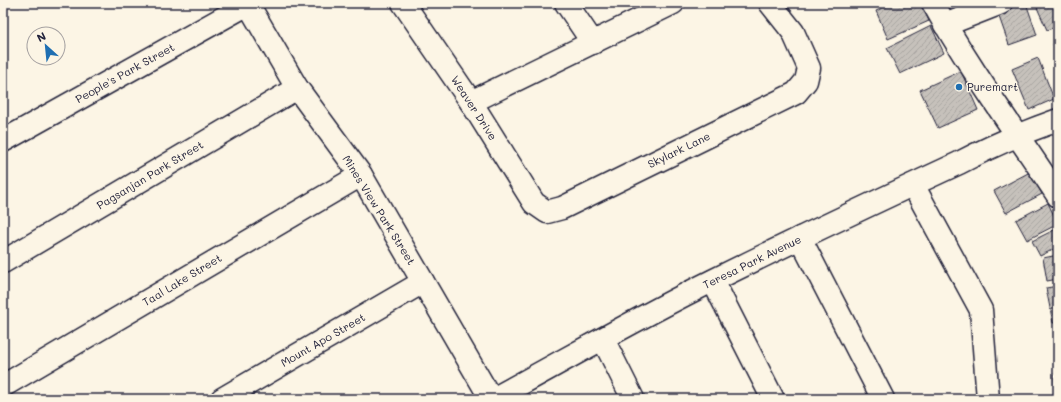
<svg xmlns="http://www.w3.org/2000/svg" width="1061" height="402" font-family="Mali,sans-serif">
	<defs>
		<pattern id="building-hatch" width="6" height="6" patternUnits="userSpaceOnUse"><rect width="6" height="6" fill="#c6c1bb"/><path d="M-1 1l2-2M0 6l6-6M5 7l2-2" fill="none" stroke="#aaa6a2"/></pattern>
	</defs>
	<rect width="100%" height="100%" fill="#fcf5e5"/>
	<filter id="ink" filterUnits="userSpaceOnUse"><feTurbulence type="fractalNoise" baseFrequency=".025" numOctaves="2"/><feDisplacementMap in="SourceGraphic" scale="8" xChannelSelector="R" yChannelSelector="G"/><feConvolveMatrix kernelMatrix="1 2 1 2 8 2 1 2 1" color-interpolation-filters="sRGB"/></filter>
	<g filter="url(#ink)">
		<g fill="url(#building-hatch)" stroke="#22223b">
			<path d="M893,3H921L929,21L888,39L876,11Z"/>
			<path d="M1020,3H1026L1037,35L1009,45L997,11Z"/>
			<path d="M1035,3H1058V26L1047,30Z"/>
			<path d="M931,26L944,53L900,74L887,48Z"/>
			<path d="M1058,42V60L1053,44Z"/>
			<path d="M1038,58L1054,99L1029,110L1012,69Z"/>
			<path d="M961,71L978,110L938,128L920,90Z"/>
			<path d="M1030,172L1042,194L1006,213L994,191Z"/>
			<path d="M1048,203L1058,224L1027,240L1016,220Z"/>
			<path d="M1058,228V247L1040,256L1032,241Z"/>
			<path d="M1058,255V279L1047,281L1043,258Z"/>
			<path d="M1058,286V322L1053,323L1046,288Z"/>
			<path d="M1058,373V399H1055L1054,374Z"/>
		</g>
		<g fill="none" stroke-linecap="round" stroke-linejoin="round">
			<g stroke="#22223b" stroke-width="25">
				<g id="minor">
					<path d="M403,3L471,102L534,203L547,212L562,208L796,93L806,81L809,68L793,32L770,3"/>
					<path d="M566,3L593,43"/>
					<path d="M933,3C970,70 1016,132 1058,196"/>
					<path d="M945,25L1001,3"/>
					<path d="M471,102L673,3"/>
					<path d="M3,141L248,4L297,88L361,175L491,399"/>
					<path d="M913,185L981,310L988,399"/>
					<path d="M800,238L883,399"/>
					<path d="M3,262L297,88"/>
					<path d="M713,281L773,399"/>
					<path d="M603,339L633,399"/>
					<path d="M3,386L361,175"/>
					<path d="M222,399L423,282"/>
					<path d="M493,399C567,359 639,317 714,280C795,240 877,201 959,163C991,146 1024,132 1058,120"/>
				</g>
			</g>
			<use href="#minor" stroke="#fcf5e5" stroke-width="22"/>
		</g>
	</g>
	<circle fill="#1f6fb2" stroke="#fcf5e5" stroke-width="1.5" cx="959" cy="87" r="4"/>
	<g text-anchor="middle" stroke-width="3" stroke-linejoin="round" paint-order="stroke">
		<g font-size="11" fill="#22223b" stroke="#fcf5e5">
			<text transform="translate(125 73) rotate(-29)" y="4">People's Park Street</text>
			<text transform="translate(474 108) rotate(57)" y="4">Weaver Drive</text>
			<text transform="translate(679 150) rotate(-26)" y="4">Skylark Lane</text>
			<text transform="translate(150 175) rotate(-31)" y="4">Pagsanjan Park Street</text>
			<text transform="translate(379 210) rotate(58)" y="4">Mines View Park Street</text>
			<text transform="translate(752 262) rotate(-26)" y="4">Teresa Park Avenue</text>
			<text transform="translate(182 280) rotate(-31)" y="4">Taal Lake Street</text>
			<text transform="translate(323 340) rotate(-30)" y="4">Mount Apo Street</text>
		</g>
		<g font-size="11" fill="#22223b" stroke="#fcf5e5" text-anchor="start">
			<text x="967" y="91">Puremart</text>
		</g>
	</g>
	<rect width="1061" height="402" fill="none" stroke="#fcf5e5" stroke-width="16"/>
	<rect x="8" y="8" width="1045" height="386" fill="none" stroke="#22223b" stroke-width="1.5" filter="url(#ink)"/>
	<g transform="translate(46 46) rotate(333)"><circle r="19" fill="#fcf5e5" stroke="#a5a1a1"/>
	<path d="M0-3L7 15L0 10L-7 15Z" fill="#1f6fb2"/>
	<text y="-6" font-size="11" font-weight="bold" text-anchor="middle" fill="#22223b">N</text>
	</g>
</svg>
